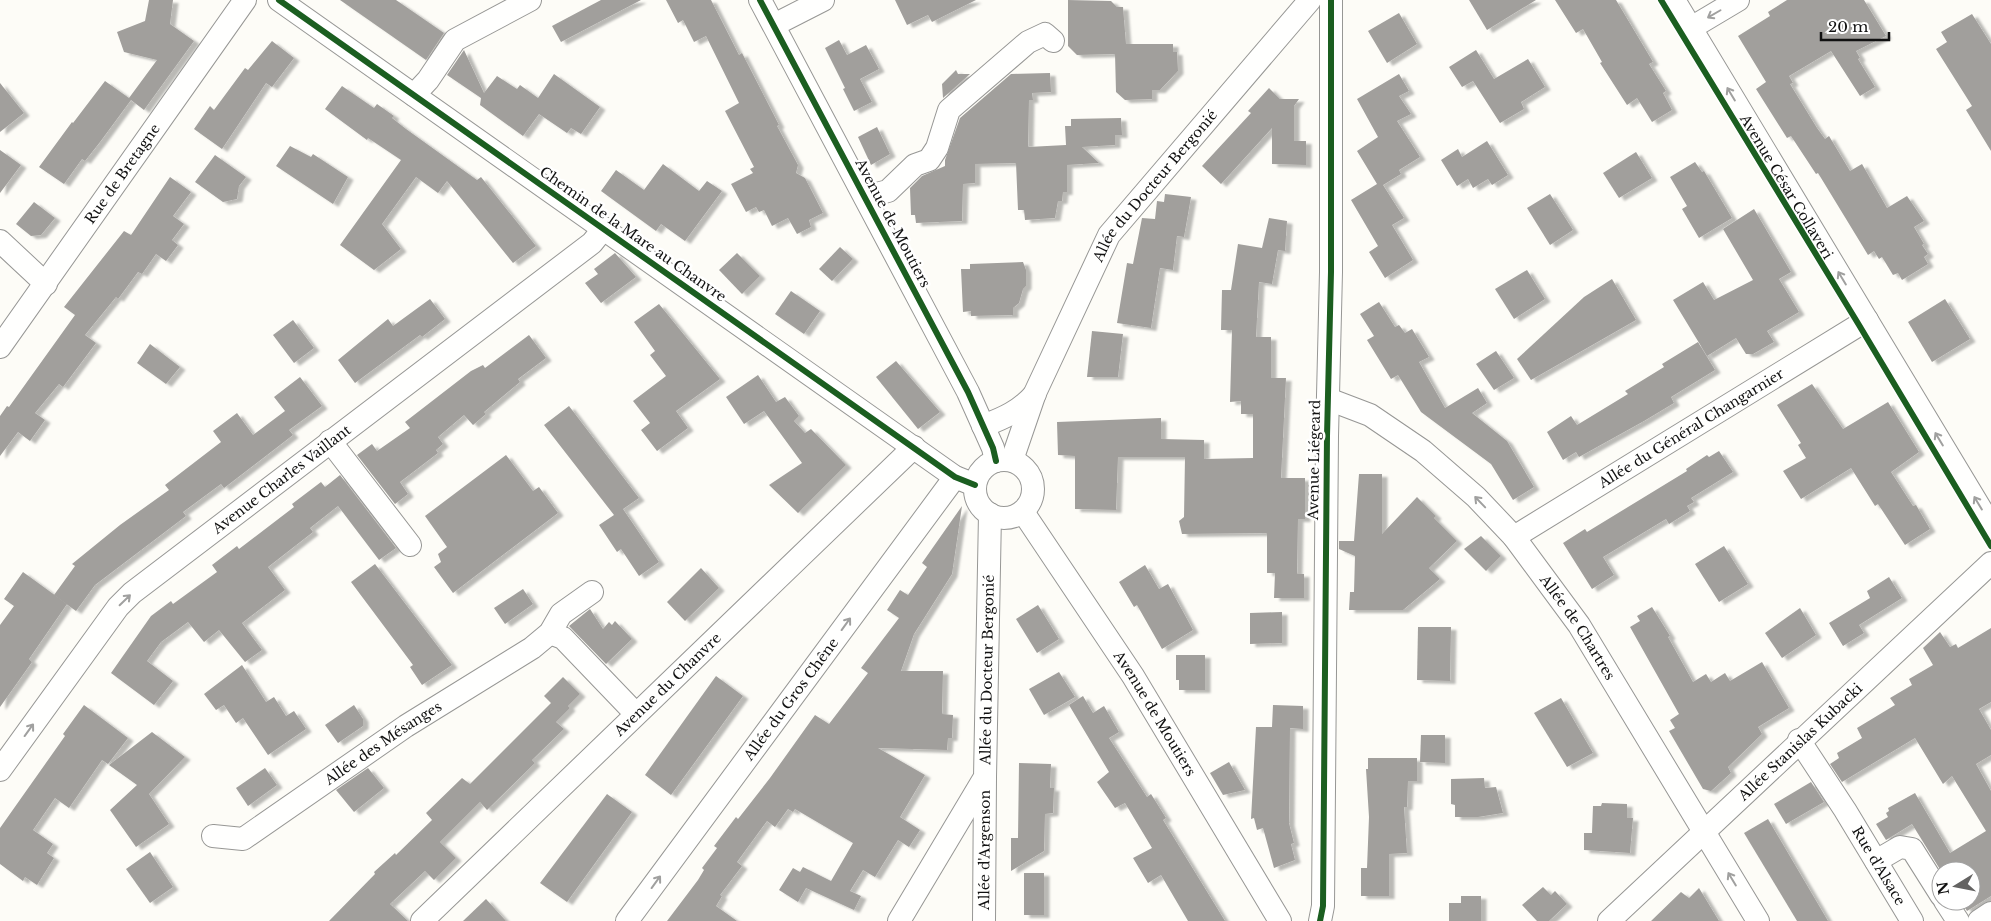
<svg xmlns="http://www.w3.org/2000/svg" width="1991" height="921" font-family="'Libre Baskerville',serif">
	<defs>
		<filter id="shadow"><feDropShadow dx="5.5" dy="3" stdDeviation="1" flood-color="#0004"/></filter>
	</defs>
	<rect width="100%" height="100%" fill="#fdfcf7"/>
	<g fill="#a19f9c" filter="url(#shadow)">
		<path d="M149,0H173L170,24L194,41L144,110L131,100L100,142L85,161L82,159L64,184L39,167L72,122L73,123L105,81L129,98L157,60L124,52L117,32L145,21Z"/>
		<path d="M340,0H396L444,33L426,60Z"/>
		<path d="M601,0H641L561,42L552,26Z"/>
		<path d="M666,0H711L739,55L742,53L779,125L777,126L798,165L796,173L805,178L823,213L809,220L811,227L797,234L788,218L772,226L764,210L759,212L756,207L746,212L731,184L753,173L750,169L754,167L725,111L739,103L706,36L694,42L683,20L678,23Z"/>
		<path d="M895,0H976L932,22L928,15L907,25Z"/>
		<path d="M1068,0L1111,1L1117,7H1123L1126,44H1173V52H1177L1178,71L1160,90H1152V99L1125,100L1116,92L1115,54L1077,55L1068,46Z"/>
		<path d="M1469,0H1536L1487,30Z"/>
		<path d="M1555,0H1616L1653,62L1649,64L1666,91L1663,93L1672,110L1652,122L1637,98L1627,105L1600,63L1602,62L1583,29L1576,33Z"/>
		<path d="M1787,0H1864L1886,36L1856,51L1860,58L1858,59L1875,87L1860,96L1831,51L1789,76L1793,83L1790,84L1817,128L1825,139L1829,136L1850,171L1862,164L1887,208L1907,196L1924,221L1914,227L1924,244L1922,245L1928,254L1924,257L1928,264L1902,280L1898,273L1893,275L1882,257L1879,259L1874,251L1868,255L1818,173L1816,174L1791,136L1787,138L1756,89L1766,82L1738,36L1770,16L1768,12Z"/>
		<path d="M1399,13L1417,44L1387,63L1368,31Z"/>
		<path d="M1972,14L1991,44V151L1966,110L1972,106L1936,49L1947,42L1941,32Z"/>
		<path d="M839,40L847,55L866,45L879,69L860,79L872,102L854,111L843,89L845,88L825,48Z"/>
		<path d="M272,41L294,58L272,87L266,83L222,149L194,129L210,106L214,110L245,68L248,70Z"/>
		<path d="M464,50L484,93L497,76L517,89L520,85L538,98L554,74L600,107L581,134L571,128L567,133L539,114L523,136L480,105L481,98L447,75Z"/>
		<path d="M1476,50L1494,79L1528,59L1545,87L1521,102L1524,109L1500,123L1473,81L1462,87L1449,67Z"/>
		<path d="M956,70L958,74H970L943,98L942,84Z"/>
		<path d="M1050,73L1051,92L1032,93L1033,100H1029L1028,147L1066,145L1065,126H1071V119L1121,118L1122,135H1115V145L1082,147L1099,163L1067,165V192H1063L1062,201H1058L1055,218L1025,220L1024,210H1018L1016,163L975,164V183L963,184L962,221L916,223L915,215H911L910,188L922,176L945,166V160L960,118L1011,74Z"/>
		<path d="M1399,74L1409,91L1399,96L1411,114L1397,121L1420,157L1399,170L1401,174L1383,185L1404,218L1392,225L1413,260L1385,278L1369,252L1378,246L1351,200L1377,184L1357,151L1378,137L1357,99Z"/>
		<path d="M0,83L24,113L0,132Z"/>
		<path d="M342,86L374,108L377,104L394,116L392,118L406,129L477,180L481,177L536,246L513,263L447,181L438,193L416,177L382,224L401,249L374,270L340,245L401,160L368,138L367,140L325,109Z"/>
		<path d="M1269,88L1280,99H1299L1294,106V141H1306V165L1272,164V128L1221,184L1202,166L1251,113L1248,111Z"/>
		<path d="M877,127L890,154L871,165L858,137Z"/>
		<path d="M1487,141L1508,175L1492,185L1488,179L1473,188L1468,179L1457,186L1441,160L1458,149L1462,157Z"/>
		<path d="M290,146L311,157L313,154L348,177L333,204L276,166Z"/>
		<path d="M0,150L21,165L0,193Z"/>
		<path d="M1636,152L1652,178L1619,198L1603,173Z"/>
		<path d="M215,155L246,177L239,186L237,199L223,202L195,182Z"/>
		<path d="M1695,162L1702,172L1704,171L1732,218L1699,238L1682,209L1687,206L1670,177Z"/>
		<path d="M663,164L699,191L707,181L722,191L685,241L661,224L656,231L601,191L616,170L644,190Z"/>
		<path d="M170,177L191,192L173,216L184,224L172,240L178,245L166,261L156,254L142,274L138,272L118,299L116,297L85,335L96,343L63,387L59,384L35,413L45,420L30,441L18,432L0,456V416L7,406L9,407L75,315L64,307L124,231L131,235Z"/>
		<path d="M1165,194L1191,197L1184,237L1177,236L1173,270L1160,268L1151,328L1117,323L1127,263L1133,264L1142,218L1155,219L1157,201L1164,202Z"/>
		<path d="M1550,194L1573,230L1550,245L1527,208Z"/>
		<path d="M34,202L55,218L41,235L31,236L16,224Z"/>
		<path d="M1754,209L1791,272L1779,279L1799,312L1767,331L1774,342L1753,354H1746L1736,338L1707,356L1673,300L1703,282L1714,300L1753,280L1723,229Z"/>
		<path d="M1269,218L1287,221L1285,251L1268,249L1278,250L1272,284L1259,282L1256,337H1271V378H1286L1281,478H1305V519H1298L1297,574H1304V598H1274L1275,573H1267V533L1182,534L1179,521L1184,517L1185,457H1118L1116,510L1075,509V456L1058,455L1057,422L1161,418V439L1204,440V459L1253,458V414H1241V401L1230,402L1232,330H1221L1222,290H1231L1238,244L1262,248Z"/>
		<path d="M840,247L853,259L832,281L819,269Z"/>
		<path d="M615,253L636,277L601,303L585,283L598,274L594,269Z"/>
		<path d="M737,253L760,276L742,294L719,270Z"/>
		<path d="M1023,262L1026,270V286L1023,289L1019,303L1013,308V315L971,316V311L963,312L961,269H970V264Z"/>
		<path d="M1527,270L1545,299L1514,319L1495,289Z"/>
		<path d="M1612,279L1636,320L1531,380L1517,359L1584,297Z"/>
		<path d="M791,291L820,311L804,334L775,314Z"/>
		<path d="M430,299L445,319L422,337L420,335L355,383L338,360L388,319L393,326Z"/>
		<path d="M1945,299L1970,339L1932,362L1908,322Z"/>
		<path d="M1379,302L1395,327L1399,325L1405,333L1412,329L1429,357L1419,362L1445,408L1478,388L1487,403L1472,413L1507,441L1534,487L1513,500L1491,464L1421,412L1398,375L1391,379L1367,340L1374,336L1360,314Z"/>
		<path d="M659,304L720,379L676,411L688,428L657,451L641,430L650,423L633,401L666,376L650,355L655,351L634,322Z"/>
		<path d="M293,320L314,348L294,363L273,335Z"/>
		<path d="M1092,331L1123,334L1118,377H1087Z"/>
		<path d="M529,335L546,358L518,379L520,382L484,412L486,414L473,425L464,415L438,437L443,444L436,450L438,453L400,482L408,494L395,504L357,455L372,444L377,451L410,428L405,422L471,371L483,365L485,368Z"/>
		<path d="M1698,342L1715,370L1671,397L1674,403L1644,421L1579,457L1576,452L1563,460L1547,432L1571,416L1577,425L1628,394L1625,391L1664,367L1662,364Z"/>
		<path d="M150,344L180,367L166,384L137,363Z"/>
		<path d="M1496,351L1514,378L1494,390L1476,364Z"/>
		<path d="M896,361L940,412L918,429L876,377Z"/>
		<path d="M758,375L776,402L785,397L799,416L794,421L805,433L811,429L846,465L798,513L769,485L802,463L764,411L744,424L726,397Z"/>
		<path d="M300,377L322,406L289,430L293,435L224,488L221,484L183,512L186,516L95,585L76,611L54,595L75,566L72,564L120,525L169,490L165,485L221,442L213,431L237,413L253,435L285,411L274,397Z"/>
		<path d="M1812,384L1843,429L1888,402L1919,452L1891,472L1913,506L1916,505L1930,529L1905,545L1878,504L1875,506L1851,468L1801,499L1783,471L1806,458L1798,445L1801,443L1777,405Z"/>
		<path d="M569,406L639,498L623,509L659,562L639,576L621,549L617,552L599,525L614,515L544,425Z"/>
		<path d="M1719,451L1733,472L1691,498L1694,502L1687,506L1690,511L1669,524L1666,519L1603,557L1614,575L1592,589L1563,543L1585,529L1587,532L1687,471L1686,469L1707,455L1709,457Z"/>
		<path d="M506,455L533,491L539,487L558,513L453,593L434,567L441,562L438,554L447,547L425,516Z"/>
		<path d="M1359,474H1382V534L1417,497L1436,516L1434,518L1457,541L1429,568L1440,579L1403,610H1349L1350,592H1354L1355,556L1339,549V541H1354Z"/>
		<path d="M340,475L396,548L379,560L338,506L310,528L313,532L268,567L285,590L242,623L262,650L245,662L219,630L204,642L188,622L161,642L147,661L173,681L154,705L111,673L151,616L171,601L173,604L217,572L212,565L237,546L239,549L294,507L292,504L321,482L325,487Z"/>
		<path d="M962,506L952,574L914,634L901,671H943L942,714L953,715L952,738H948L947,750L878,748L925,775L900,817L920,830L909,847L898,840L875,877L863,870L850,891L861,896L854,910L806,888L798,902L779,890L793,868L800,872L803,867L831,881L853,843L795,809L793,812L788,809L775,827L767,821L737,862L742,866L720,895L722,896L716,906L737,921H667L698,880L704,870L702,868L717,848L714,846L736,817L738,819L770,778L815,715L829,724L868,673L861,668L899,618L887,610L900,590L908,595L927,567L922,563Z"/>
		<path d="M1481,536L1501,556L1486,571L1464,549Z"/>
		<path d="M1724,546L1748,584L1719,602L1695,564Z"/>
		<path d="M375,564L452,665L422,685L410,667L413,665L351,582Z"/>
		<path d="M1145,565L1159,589L1168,584L1193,630L1162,649L1137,605L1134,607L1119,582Z"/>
		<path d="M701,568L719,588L685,621L667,602Z"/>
		<path d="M23,572L67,604L29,659L32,662L0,707V625L14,606L4,599Z"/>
		<path d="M1889,577L1902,598L1859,625L1864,633L1843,646L1829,623L1870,598L1867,591Z"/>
		<path d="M523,589L533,604L505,624L494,608Z"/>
		<path d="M1038,605L1059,639L1037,653L1016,619Z"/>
		<path d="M1652,607L1670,636L1668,637L1693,682L1706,674L1711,682L1725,673L1730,681L1762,662L1789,708L1758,727L1762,734L1728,767L1731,773L1711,791L1703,789L1669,731L1675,728L1670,720L1679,714L1630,627L1640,621L1637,616Z"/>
		<path d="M1800,608L1816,635L1782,658L1765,633Z"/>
		<path d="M590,609L603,629L609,622L612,625L615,621L632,639L606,664L569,626Z"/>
		<path d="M1282,612V643L1250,644V613Z"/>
		<path d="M1418,627H1451L1450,681L1417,680Z"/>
		<path d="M1991,628V702L1979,709L1991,730V755L1976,764L1991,791V896L1967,911L1961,901H1971V871H1941L1912,824L1886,840L1876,824L1888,817L1886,813L1889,811L1888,808L1915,793L1950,853L1986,831L1952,776L1943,784L1915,738L1842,782L1830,764L1839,758L1837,753L1862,738L1857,728L1895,705L1890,698L1912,685L1909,679L1933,665L1923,648L1940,632L1950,647L1956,644L1958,648Z"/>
		<path d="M1176,655H1205V690H1179V680H1176Z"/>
		<path d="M242,665L266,702L274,697L286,716L294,711L306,729L268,755L243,718L236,723L224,705L216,710L204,694Z"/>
		<path d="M1059,672L1075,697L1044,715L1029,689Z"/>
		<path d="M716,676L743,696L671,795L645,775Z"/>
		<path d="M563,677L580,694L568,706L570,708L556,722L564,729L532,760L535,763L487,810L480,802L440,842L456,858L434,880L425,871L390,904L408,921H329L375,874L374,872L395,853L396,855L432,820L426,813L462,778L470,784L551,703L544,696Z"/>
		<path d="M1083,696L1093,713L1104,706L1119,732L1109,738L1147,797L1151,794L1166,818L1163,820L1225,921H1188L1161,875L1148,883L1133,858L1152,848L1125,803L1115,808L1097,782L1109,772L1069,705Z"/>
		<path d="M1561,698L1593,753L1567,767L1534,713Z"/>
		<path d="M84,705L128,738L108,764L102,760L69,808L55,798L33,830L53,844L47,853L54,858L37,885L25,877L23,881L0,864V828L65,736L63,734Z"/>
		<path d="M354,705L363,719V726L338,743L325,725Z"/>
		<path d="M1273,705L1303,706V729L1290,728L1289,823L1294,843L1291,844L1295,860L1274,868L1263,828L1257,830L1254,818L1251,819L1256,727H1272Z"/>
		<path d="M152,732L185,757L149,794L169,824L136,847L110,810L137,785L109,765Z"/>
		<path d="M1421,735H1445V763L1420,762Z"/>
		<path d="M1368,758H1417V781H1408L1407,807H1404L1407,853L1389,854V896H1361V868H1367L1369,817L1366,769H1368Z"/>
		<path d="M1229,762L1245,790L1223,795L1210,773Z"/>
		<path d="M1019,763L1051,764L1050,788H1054L1053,813L1045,814L1044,851L1011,871V838H1018Z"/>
		<path d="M265,768L277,785L248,806L236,788Z"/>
		<path d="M368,768L384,788L354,812L336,790Z"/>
		<path d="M1484,778L1485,788L1496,787L1503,813L1478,817H1455V805L1451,804V779Z"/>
		<path d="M1811,782L1824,802L1786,824L1774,804Z"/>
		<path d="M607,794L632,812L567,902L540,883Z"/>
		<path d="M1602,803L1627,804V818H1633L1630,853L1584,850V833H1592L1593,806H1601Z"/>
		<path d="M1768,819L1828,921H1797L1744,833Z"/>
		<path d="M150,852L173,887L150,903L126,869Z"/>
		<rect x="1024" y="873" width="20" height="42"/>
		<path d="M1543,887L1551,895L1555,891L1567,904L1549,921H1537L1522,905Z"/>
		<path d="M1699,888L1719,921H1651L1681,892L1689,898Z"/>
		<path d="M1461,896H1481V921H1449V903H1461Z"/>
		<path d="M486,899L506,921H463Z"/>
	</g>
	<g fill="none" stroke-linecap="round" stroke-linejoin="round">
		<g stroke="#979795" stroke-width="24">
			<g id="minor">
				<path d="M279,0L955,477L975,485"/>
				<path d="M760,0L968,392L993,448L996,461"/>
				<path id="s1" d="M1674,0L1991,526"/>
				<path d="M774,25L823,0"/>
				<path d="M1691,28L1738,0"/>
				<path d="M414,95L428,80L455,40L530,0"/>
				<path d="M865,197L888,191L915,165L929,160L937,148L949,110L1028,42L1045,34L1053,41"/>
				<path d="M0,241L46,284"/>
				<path id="s2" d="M0,347L245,0"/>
				<path id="s3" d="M1328,399L1370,415L1423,451L1476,497L1514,537L1579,625L1758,921"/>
				<path d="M983,426C1004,418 1020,411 1035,394"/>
				<path d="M330,441L410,545"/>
				<circle cx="1004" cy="489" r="29"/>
				<path id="s4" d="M1012,460L1035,393L1109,235L1310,0"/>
				<path id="s5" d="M1023,512L1133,676L1280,921"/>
				<path id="s6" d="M1514,537L1867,320"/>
				<path d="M550,633L563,638L635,713"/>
				<path id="s7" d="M1799,740L1845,810L1912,921"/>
				<path id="s8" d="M0,770L118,607L132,593L592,243L604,228"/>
				<path id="s9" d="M213,836L243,839L406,726L532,648L550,633L561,614L592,592"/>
				<path d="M1876,861L1900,847L1912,849L1941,895"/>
				<path d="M1945,901L1958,921"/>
				<path id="s10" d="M422,921L914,447"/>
				<path id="s11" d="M627,921L955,477"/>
				<path id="s12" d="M899,921L985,777L990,514"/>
				<path id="s13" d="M984,921L985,778"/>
				<path d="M1320,921L1323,906L1327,436L1331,272V0"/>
				<path id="s14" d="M1609,921L1991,563"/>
				<path d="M1979,921L1991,913"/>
			</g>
		</g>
		<use href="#minor" stroke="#fffffe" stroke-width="22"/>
		<g stroke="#fff" stroke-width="9">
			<g id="cycleway">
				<path d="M279,0L955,477L975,485"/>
				<path d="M760,0L968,392L993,448L996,461"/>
				<path d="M1661,0L1859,325L1991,546"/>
				<path d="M1320,921L1323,906L1327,436L1331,272V0"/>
			</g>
		</g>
		<use href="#cycleway" stroke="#1b5e20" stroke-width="6"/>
	</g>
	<defs><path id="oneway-shaft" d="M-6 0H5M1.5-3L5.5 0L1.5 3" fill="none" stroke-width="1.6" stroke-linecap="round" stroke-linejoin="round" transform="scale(1.25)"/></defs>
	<g stroke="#a0a09f">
		<use href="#oneway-shaft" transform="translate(1714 14) rotate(150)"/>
		<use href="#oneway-shaft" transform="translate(1731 94) rotate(-121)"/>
		<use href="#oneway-shaft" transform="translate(1842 278) rotate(-121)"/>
		<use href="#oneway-shaft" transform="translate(1939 439) rotate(-121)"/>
		<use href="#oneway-shaft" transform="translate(1480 502) rotate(-134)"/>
		<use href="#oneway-shaft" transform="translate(1978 503) rotate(-121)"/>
		<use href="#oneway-shaft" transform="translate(125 600) rotate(-44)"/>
		<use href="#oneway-shaft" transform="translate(846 624) rotate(-54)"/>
		<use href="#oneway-shaft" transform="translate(29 730) rotate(-54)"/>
		<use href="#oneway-shaft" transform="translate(1732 879) rotate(-121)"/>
		<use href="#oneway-shaft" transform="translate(656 882) rotate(-54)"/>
	</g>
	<g text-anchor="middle" stroke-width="5" stroke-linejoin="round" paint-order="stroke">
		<g font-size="14" fill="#111" stroke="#fff">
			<text dy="5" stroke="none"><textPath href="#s2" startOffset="212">Rue de Bretagne</textPath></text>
			<text dy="5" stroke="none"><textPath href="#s1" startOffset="218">Avenue César Collaveri</textPath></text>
			<text dy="5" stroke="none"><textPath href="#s4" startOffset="312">Allée du Docteur Bergonié</textPath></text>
			<text transform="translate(893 223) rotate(62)" y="5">Avenue de Moutiers</text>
			<text transform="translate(633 234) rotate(35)" y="5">Chemin de la Mare au Chanvre</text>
			<text dy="5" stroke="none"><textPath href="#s6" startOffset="208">Allée du Général Changarnier</textPath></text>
			<text transform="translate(1314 460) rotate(-89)" y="5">Avenue Liégeard</text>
			<text dy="5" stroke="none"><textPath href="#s8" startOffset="409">Avenue Charles Vaillant</textPath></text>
			<text dy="5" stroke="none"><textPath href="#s3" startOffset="345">Allée de Chartres</textPath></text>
			<text dy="5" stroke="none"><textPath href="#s12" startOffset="275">Allée du Docteur Bergonié</textPath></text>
			<text dy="5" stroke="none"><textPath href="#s10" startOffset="341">Avenue du Chanvre</textPath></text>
			<text dy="5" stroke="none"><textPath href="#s11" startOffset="276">Allée du Gros Chêne</textPath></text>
			<text dy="5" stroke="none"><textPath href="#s5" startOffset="241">Avenue de Moutiers</textPath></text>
			<text dy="5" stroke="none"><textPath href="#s14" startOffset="262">Allée Stanislas Kubacki</textPath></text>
			<text dy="5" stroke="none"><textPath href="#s9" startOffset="200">Allée des Mésanges</textPath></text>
			<text dy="5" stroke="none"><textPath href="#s13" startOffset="71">Allée d'Argenson</textPath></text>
			<text dy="5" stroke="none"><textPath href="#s7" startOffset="149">Rue d'Alsace</textPath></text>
		</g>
	</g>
	<g transform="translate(1956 886) rotate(260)"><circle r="24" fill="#ffffff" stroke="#a0a0a0"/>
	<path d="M0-4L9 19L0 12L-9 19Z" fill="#646362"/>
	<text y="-8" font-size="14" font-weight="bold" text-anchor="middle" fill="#111111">N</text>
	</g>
	<path d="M1821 32v8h68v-8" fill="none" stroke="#111111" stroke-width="2.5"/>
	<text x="1828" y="32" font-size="15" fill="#111111" stroke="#ffffff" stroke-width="4" paint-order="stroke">20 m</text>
</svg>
